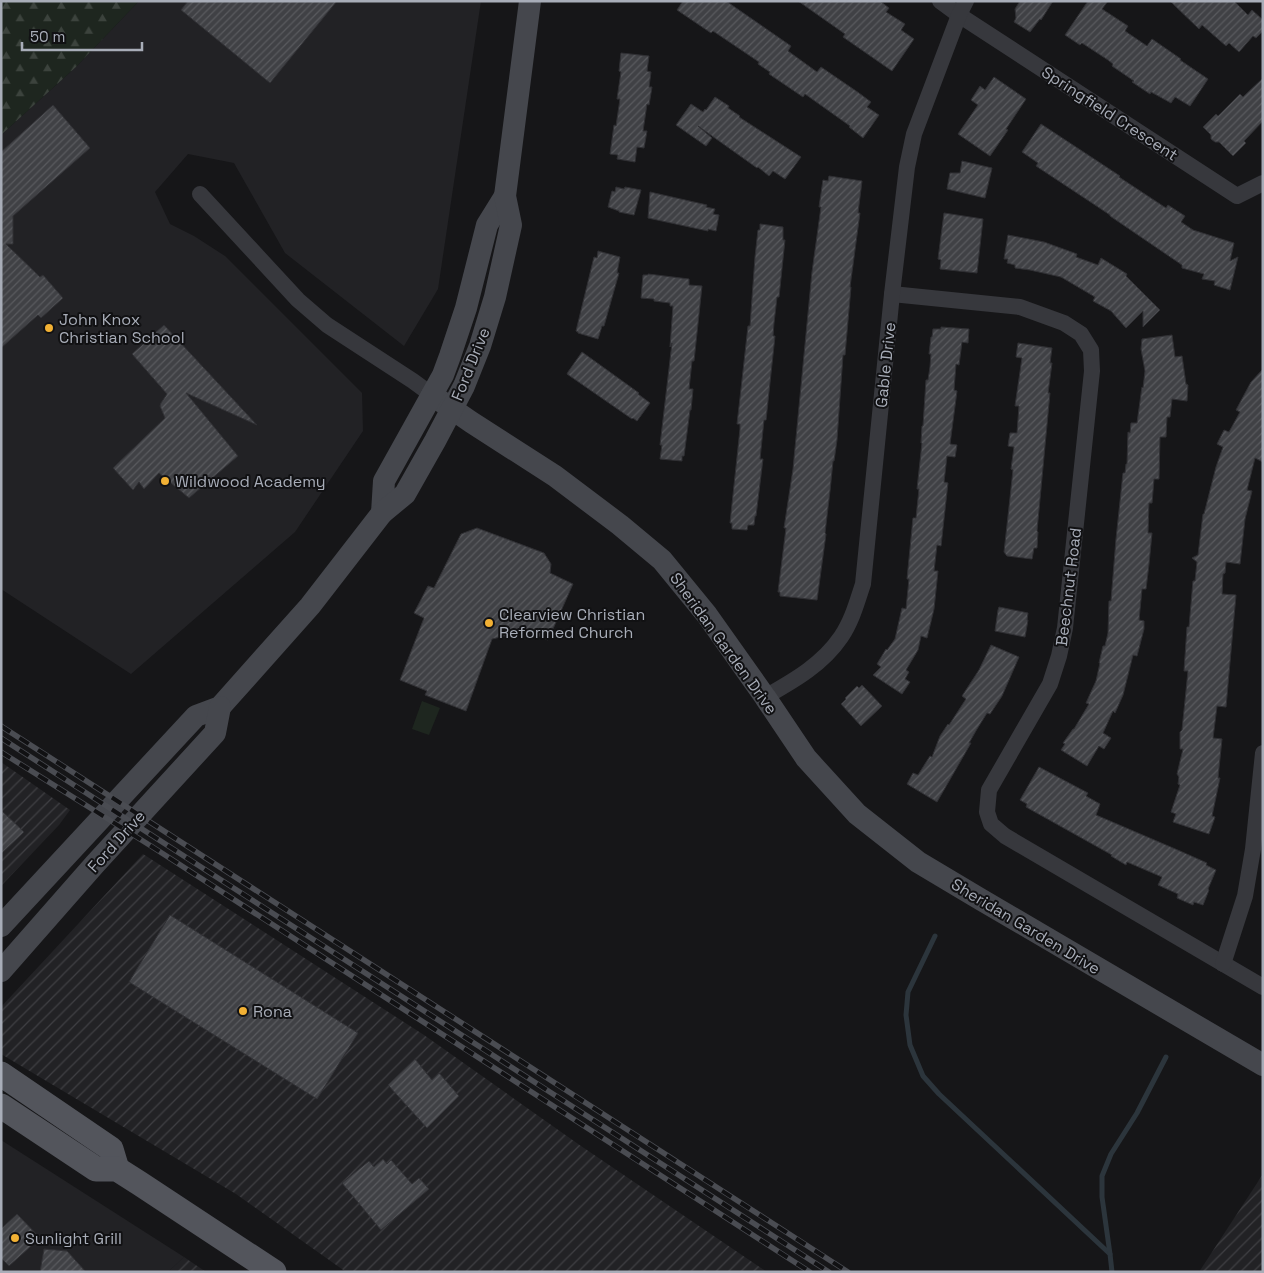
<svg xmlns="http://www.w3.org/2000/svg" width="1264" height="1273" font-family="'Space Grotesk',sans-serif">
	<defs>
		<pattern id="industrial-furrows" width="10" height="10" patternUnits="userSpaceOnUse" patternTransform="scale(1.25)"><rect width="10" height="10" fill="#222225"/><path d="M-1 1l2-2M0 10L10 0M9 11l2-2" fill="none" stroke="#3f3f43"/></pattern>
		<pattern id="forest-firs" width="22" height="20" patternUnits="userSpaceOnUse" patternTransform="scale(1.25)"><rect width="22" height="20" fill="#1e261f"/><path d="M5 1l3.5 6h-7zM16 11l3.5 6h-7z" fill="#3c433d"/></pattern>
		<pattern id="building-hatch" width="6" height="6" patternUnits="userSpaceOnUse" patternTransform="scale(1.25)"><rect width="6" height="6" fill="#404145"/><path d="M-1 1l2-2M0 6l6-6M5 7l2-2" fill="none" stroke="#595a5e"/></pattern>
	</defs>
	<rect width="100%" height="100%" fill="#161618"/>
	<g fill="#222225">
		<path d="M139,1H481L438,289L404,346L285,253L234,163L188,154L155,192L170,224L194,236L225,256L362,393L363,431L295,532L131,674L1,589V135L76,67Z"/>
		<path d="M1,1140L184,1257L168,1272H1Z"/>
	</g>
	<g fill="url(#industrial-furrows)">
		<path d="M1,762L70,810L59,825L1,886Z"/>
		<path d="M143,854L424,1035L581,1146L767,1272H346L236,1194L1,1054V1007Z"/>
		<path d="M1263,1174V1272H1199Z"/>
		<path d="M184,1257L206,1272H168Z"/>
	</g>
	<path fill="#1e261f" d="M422,701L440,708L429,735L412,729Z"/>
	<path fill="url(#forest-firs)" d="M1,1H139L76,67L1,135Z"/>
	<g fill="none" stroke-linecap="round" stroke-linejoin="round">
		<g stroke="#2c353c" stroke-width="5">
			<path d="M935,936L908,992L906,1015L910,1045L923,1076L939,1094L1110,1254L1112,1272"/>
			<path d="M1110,1254L1102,1197V1176L1111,1154L1137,1113L1166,1057"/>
		</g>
	</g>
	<g fill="url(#building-hatch)" stroke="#303034">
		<path d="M188,1H337L270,83L181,10Z"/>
		<path d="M683,1H726L791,46L788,51L817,72L821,67L859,93L871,102L867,107L879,115L863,138L849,127L850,126L805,94L803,97L769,74L770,72L758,64L759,62L713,31L711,33L677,10Z"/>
		<path d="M798,1H880L889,8L886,12L905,24L901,30L914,39L892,71L843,37L845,34Z"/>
		<path d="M1020,1H1053L1041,20L1040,19L1030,32L1014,22L1016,18L1015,9Z"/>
		<path d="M1088,1H1108L1102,9L1128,26L1125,31L1147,46L1152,39L1181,59L1180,60L1208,79L1190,106L1175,97L1171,103L1151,92L1150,94L1132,82L1134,81L1112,66L1113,64L1108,60L1082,43L1080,45L1065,35Z"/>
		<path d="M1170,1H1234L1248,15L1252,10L1263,20V31L1256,38L1253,36L1239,52L1229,43L1226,46L1202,25L1199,29Z"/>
		<path d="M621,53L649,56L647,71L651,72L649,87H652L649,105L647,104L643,131H647L644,148L637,147L635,162L617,159L618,155L610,154L614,125L616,126L620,99H617L621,72L619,71Z"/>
		<path d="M994,77L1026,99L1006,129L1008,130L990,156L958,134L978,105L971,100L980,86L985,90Z"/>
		<path d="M1263,78V121L1244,141L1246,143L1233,156L1219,142H1215L1211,139V135L1203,127L1216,114L1218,116L1240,94L1243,97Z"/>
		<path d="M715,97L729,106L728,108L740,116L739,117L801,157L785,179L773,171L769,176L758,167L757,168L698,126L712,138L706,146L676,125L691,104L703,112L705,109L706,110Z"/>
		<path d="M53,105L90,148L13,216V244H6L40,277L43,275L63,298L41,318L38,315L1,348V152Z"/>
		<path d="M1041,124L1120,176L1119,177L1166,208L1168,205L1185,216L1181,222L1193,230L1234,243L1230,261L1238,257L1230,290L1214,285L1215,281L1202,279L1204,274L1182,268V265L1110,216V215L1092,203L1036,166L1038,163L1022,152Z"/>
		<path d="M962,161L992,168L985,198L947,189L950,173H960Z"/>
		<path d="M829,176L862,181L858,213H860L850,287H851L845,355H843L837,440L834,461H833L830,491L825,533L826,534L817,600L780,596V592H778L786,528H784L793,469L812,272L821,207H819L823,180L828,181Z"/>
		<path d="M616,187L624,189L625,187L641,190L634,215L619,212V211L608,207L612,191L615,192Z"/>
		<path d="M650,192L707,205L706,207L715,209L713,214L719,215L716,231L708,229V231L648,218Z"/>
		<path d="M944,213L983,219L977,273L940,269L941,260L938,259Z"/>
		<path d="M760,224L783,227V240H785L779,297H777L774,323L773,336H775L766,420H764L760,459H763L756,516H755L754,525H748L747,530L732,529V523H730L740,429V424H737L740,398L748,326H750L755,257L758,230H760Z"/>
		<path d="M1008,235L1044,242L1077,254L1076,257L1098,265L1101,258L1127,274L1126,276L1160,310L1143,327V311L1126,328L1111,311L1093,301L1095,297L1061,277L1030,270L1015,268V265L1007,263L1008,259H1004Z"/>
		<path d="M598,251L620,257L617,273H619L604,326H602L598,339L578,333V332L576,331L594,257L597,258Z"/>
		<path d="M648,274L689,279V285L702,286L694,361H692L689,389H693L691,410H690L684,456H682V461L660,459L662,445H660L672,343L670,347L673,306H670V303L654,301V299L641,298L643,275H648Z"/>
		<path d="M164,325L257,425L186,393L238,456L189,498L159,473L144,489L139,482L133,490L113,468L165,418L160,406L161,403L167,394L132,354Z"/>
		<path d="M941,327L969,329L968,343L962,342L959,365L956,364L954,390L957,391L950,444L957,445L955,457L947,456L944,482L948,483L941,546L937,545L934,571H938L934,609L927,638L921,636L918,650L906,670L909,672L905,679L910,682L902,694L873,675L881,667L877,664L886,649L887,650L895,639L902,608L906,609L909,579H907L913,518H916L919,489H917L922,443H921L922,426H923L926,380H928L930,367L931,354H929L931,337H932L933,329H941Z"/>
		<path d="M1172,335L1175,357L1182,356L1186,384L1188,385L1187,401L1172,399L1170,417H1167L1166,437H1160L1159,479H1154L1152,503H1149L1148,533H1152L1149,564L1146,589H1142L1139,620L1144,621V629L1137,656L1133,655L1123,695L1115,713L1113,711L1103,733L1111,738L1104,749L1099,746L1087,766L1061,750L1065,744L1063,743L1073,729H1074L1089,704L1086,703L1096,681L1100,663H1099L1103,646H1105L1108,633L1109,601H1111L1116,539L1123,473H1125L1126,464H1127L1128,432L1130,433L1131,423H1137L1142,387L1143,388L1145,371L1141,349L1142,339Z"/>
		<path d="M1018,343L1052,348L1050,363H1052L1048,393H1050L1037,531L1038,532L1037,548H1034L1032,559L1007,556L1004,552L1010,498L1013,470L1011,469L1014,447L1008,446L1010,433H1017L1019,406H1015L1022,358L1016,357Z"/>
		<path d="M582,352L639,393L638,394L650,403L637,421L633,418L632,419L567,374L568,372Z"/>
		<path d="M1263,369V462L1255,458L1247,490L1252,491L1245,519L1240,564L1226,562L1225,573L1223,574L1222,594L1236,595L1226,707L1217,706L1213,738L1222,739L1218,778H1220L1212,816L1215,817L1209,834L1173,822L1176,814L1171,812L1180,785L1178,784L1179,777L1177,774L1183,749H1180V732L1182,730L1188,671H1184L1187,627H1189L1193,581H1195L1197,562L1192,558L1198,555L1203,514H1204L1216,467L1223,447L1217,444L1224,430L1229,432L1240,412L1236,410L1251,382Z"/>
		<path d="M477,528L544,553L551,564L550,573L573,584L548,640L520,628L509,635L492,639L466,711L425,695L427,691L400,680L424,618L414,613L428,586L434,588L461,534Z"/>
		<path d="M999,607L1028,613L1027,620H1028L1025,637L995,631L998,610Z"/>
		<path d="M991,645L1019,657L1002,696L990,714L987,713L977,729L969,743H971L937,802L907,784L913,773L918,775L930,756L932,757L940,736L948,724L949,725L966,699L962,696L979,670Z"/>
		<path d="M862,685L882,706L861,726L841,704L846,699L845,698L857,686L859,688Z"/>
		<path d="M1039,767L1088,793L1086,796L1100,804L1096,815L1180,851L1207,863L1206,865L1216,870L1208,889L1209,890L1203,905L1194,902L1193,905L1177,898L1178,894L1158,885L1162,877L1127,862L1126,865L1111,856L1112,855L1026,807L1027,804L1020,800Z"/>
		<path d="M1,810L24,832L1,854Z"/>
		<path d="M170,915L358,1033L317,1099L129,982Z"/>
		<path d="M415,1059L432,1080L439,1073L459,1096L427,1128L388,1085Z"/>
		<path d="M383,1159L387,1164L391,1160L412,1184L419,1178L429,1189L381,1230L342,1183L369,1161L374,1167Z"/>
		<path d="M17,1214L40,1238L9,1266L1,1258V1229Z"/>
		<path d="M44,1249L67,1251L86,1272H40Z"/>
	</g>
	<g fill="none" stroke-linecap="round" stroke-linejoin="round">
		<g stroke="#37383d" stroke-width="16">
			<path d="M940,1L959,15L1237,196L1263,183"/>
			<path d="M200,194L298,300L327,325L413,381L432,395"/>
			<path d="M892,294L1020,307L1064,323L1081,334L1091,350L1092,371L1065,628L1059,656L1050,684L989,790L987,812L991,824L1005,836L1263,987"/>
			<path d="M765,697C793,681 822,665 841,637C852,621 857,602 863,584L892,294L907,167L914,134L959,15L966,1"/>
			<path d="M1223,964L1245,896L1253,849L1263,753"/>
		</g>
		<g stroke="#45474d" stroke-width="22">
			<path d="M432,395L471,422L555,476L620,525L662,560L707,615L765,697L806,758L857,814L918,862L980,899L1263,1065"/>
			<path d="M382,513L384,481L443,375L450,356L466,308L487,225L505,196"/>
			<path d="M1,926L196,716L220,707L310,606L382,513L405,494L435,441L464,386L480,346L495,297L511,225L505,196L530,1"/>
			<path d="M1,971L95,864L215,733L220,707"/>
		</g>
		<g stroke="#53555c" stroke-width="25">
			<path d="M1,1074L111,1149L117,1169"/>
			<path d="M1,1106L96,1169H117L139,1183L274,1272"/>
		</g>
		<g stroke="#4a4c52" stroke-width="5.5">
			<g id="rail">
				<path d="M1,726L848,1272"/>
				<path d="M1,738L829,1272"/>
				<path d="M1,752L151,846L810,1272"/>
			</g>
		</g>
		<use href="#rail" stroke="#111113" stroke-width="4" stroke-dasharray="11" stroke-linecap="butt"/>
	</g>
	<g fill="#f2b134" stroke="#111113" stroke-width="2">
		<circle cx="49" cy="328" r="5"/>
		<circle cx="165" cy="481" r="5"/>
		<circle cx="489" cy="623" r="5"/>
		<circle cx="243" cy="1011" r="5"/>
		<circle cx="15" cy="1238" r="5"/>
	</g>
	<g text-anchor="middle" stroke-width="4" stroke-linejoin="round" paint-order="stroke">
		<g font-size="16" fill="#a8adb8" stroke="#111113">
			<text transform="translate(1110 113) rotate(33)" y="6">Springfield Crescent</text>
			<text transform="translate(470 364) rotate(-68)" y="6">Ford Drive</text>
			<text transform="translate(885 365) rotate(-84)" y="6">Gable Drive</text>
			<text transform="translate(1068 587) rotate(-83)" y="6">Beechnut Road</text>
			<text transform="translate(724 643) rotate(54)" y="6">Sheridan Garden Drive</text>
			<text transform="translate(116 841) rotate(-48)" y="6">Ford Drive</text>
			<text transform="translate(1026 926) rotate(31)" y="6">Sheridan Garden Drive</text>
		</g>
		<g font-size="16" fill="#a8adb8" stroke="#111113" text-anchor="start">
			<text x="59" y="325">John Knox<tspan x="59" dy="18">Christian School</tspan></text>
			<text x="175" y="487">Wildwood Academy</text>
			<text x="499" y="620">Clearview Christian<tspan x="499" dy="18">Reformed Church</tspan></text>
			<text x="253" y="1017">Rona</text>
			<text x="25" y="1244">Sunlight Grill</text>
		</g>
	</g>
	<rect width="1264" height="1273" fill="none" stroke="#a8adb8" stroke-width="5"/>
	<path d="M22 42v8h120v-8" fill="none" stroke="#a8adb8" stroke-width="2.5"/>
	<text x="30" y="42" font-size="15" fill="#a8adb8" stroke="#111113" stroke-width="4" paint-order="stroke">50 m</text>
</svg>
